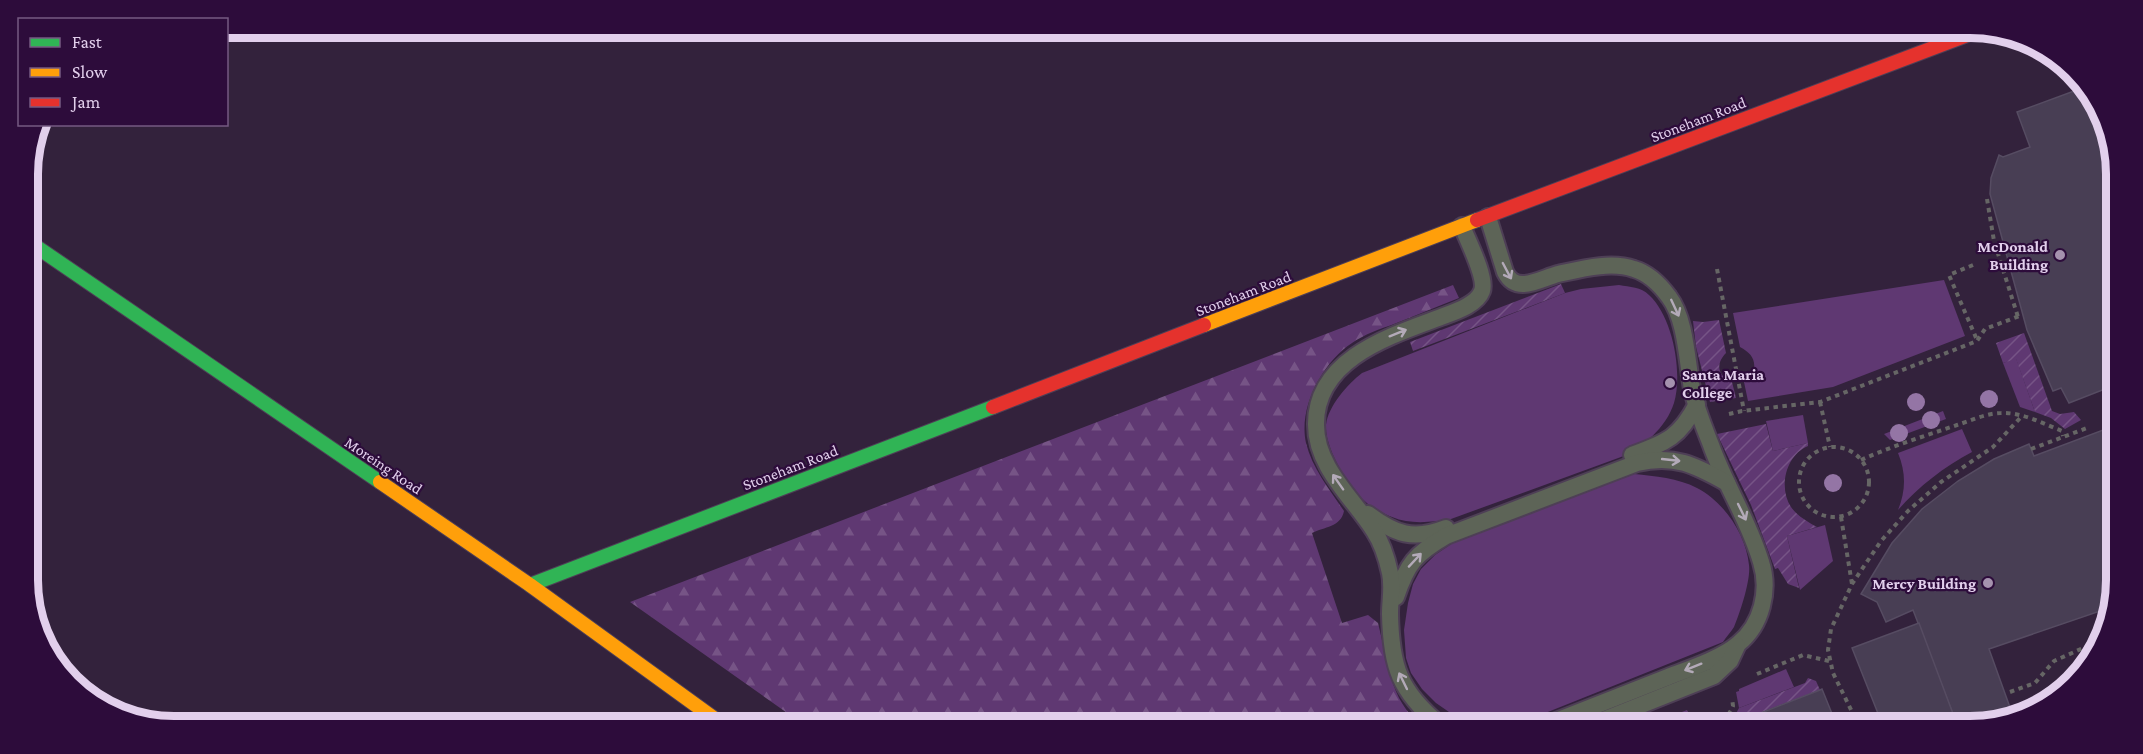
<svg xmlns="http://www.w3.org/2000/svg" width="2143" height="754" font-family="'Crimson Pro',serif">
	<defs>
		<pattern id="forest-firs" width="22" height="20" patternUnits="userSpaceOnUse" patternTransform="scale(1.5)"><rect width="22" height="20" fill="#5f3872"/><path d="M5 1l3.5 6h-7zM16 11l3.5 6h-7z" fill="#765486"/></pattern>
		<pattern id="garden-furrows" width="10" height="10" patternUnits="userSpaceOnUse" patternTransform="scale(1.5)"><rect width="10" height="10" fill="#5f3872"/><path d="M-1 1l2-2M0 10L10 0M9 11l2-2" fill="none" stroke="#765486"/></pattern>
	</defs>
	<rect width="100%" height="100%" fill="#33223c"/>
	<g fill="#5f3872">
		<path d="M1944,280L1965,336L1833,387L1748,401L1744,382L1753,373C1757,360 1751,353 1740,347L1733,313Z"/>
		<path d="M1619,285C1630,287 1641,287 1649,295C1673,317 1683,373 1674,403C1666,428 1643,447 1621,457L1451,519C1432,522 1411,525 1392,517C1384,514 1375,509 1368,504C1350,490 1324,448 1326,425C1328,406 1348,384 1362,373L1565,293L1581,289Z"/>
		<path d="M2016,358L2035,412L2020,407L2003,363Z"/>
		<path d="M1943,411L1946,419L1890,440L1884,434Z"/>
		<path d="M1803,415L1808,443L1773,451L1766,421Z"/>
		<path d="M1962,429L1972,452C1944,467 1919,486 1898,510C1906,490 1906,473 1898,453Z"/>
		<path d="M1634,474C1655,476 1678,478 1697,488C1724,502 1746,534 1749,565C1751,580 1740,613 1734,627C1731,632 1726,637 1723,642L1515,725H1473L1462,721L1436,703L1422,689L1411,673L1406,658L1404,630L1408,603L1413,584L1421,569L1435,555L1460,538Z"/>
		<path d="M1825,525L1833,561L1800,590L1787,536Z"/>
		<path d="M1786,669L1794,687L1739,708L1736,692L1739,691V689Z"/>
	</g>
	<path fill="url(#forest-firs)" d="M1453,285L1459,298C1437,307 1416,315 1394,324C1380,329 1365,334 1352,343C1323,362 1298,407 1306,443C1312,468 1330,490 1344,511C1341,527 1324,527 1312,533L1342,623L1368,615L1378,623C1387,658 1390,702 1421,724L800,722L630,602Z"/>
	<g fill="url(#garden-furrows)">
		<path d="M1561,284L1565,293L1413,351L1410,342Z"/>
		<path d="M1719,320L1726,353C1715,364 1718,376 1732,382L1736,398L1710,402L1696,347L1693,321L1703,322Z"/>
		<path d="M2024,333L2052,411L2060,414L2074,412L2081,420L2065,429L2051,418L2035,412L2016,359L2003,363L1996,343Z"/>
		<path d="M1766,424L1773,451L1808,443V446C1786,455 1778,487 1791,507C1797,516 1808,522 1817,527L1787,536L1799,588L1788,584L1778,568L1775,569L1751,505L1717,434Z"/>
		<path d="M1808,678L1816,681L1820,690L1733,723L1732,721L1739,708L1805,683Z"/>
		<path d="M1687,710L1690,717L1699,726L1649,725Z"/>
	</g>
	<g fill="#483e54" stroke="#564c62" stroke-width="1.5">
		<path d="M2085,87L2115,154L2111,392L2110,387L2069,403L2061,388L2053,391L2027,330L1990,194L1991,178L1999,155L2003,157L2030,147L2017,112Z"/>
		<path d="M2111,427L2109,608L1989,649L2012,713L2041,703L1979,727H1958L1913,610L1886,622L1877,602L1861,594L1892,543L1922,509L1958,481L1994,459L2029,444L2034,456Z"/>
		<path d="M1919,623L1958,727L1883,726L1852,648Z"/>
		<path d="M1822,689L1837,726H1727L1820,690Z"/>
	</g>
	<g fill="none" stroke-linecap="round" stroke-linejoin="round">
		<g stroke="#4e3f56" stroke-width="20">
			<g id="lane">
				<path d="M1488,217L1505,272C1509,280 1514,284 1523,284C1534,284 1547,277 1558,274C1581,269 1611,261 1634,269C1648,273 1661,286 1669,297C1686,319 1687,362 1692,389C1696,408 1704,427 1711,445C1725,485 1749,521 1761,562C1770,590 1762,625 1738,644C1722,658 1689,669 1668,677C1627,693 1586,709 1546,725"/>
				<path d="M1632,455C1667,442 1679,438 1697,404"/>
				<path d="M1368,514C1395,534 1413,541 1446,528"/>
				<path d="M1396,597C1407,564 1415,554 1446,536L1637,463C1674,454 1695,465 1727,483"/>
				<path d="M1440,725C1399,691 1391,666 1390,614C1390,600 1393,587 1390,573C1387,559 1382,543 1374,531C1353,498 1316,467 1316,425C1315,359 1390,336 1441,317C1454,312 1477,305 1482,291C1487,278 1467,239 1462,226"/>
				<path d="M1591,725L1714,676L1730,661L1737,646"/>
			</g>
		</g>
		<g stroke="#4e3f56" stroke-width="16">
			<g id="fast">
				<path d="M28,241L380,482"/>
				<path d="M530,585L993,407"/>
			</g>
		</g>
		<g stroke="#4e3f56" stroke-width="16">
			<g id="slow">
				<path d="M1204,325L1477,220"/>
				<path d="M380,482L530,585L719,722"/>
			</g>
		</g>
		<g stroke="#4e3f56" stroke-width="16">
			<g id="jam">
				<path d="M1477,220L1970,34"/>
				<path d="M993,407L1204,325"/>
			</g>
		</g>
		<g stroke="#666665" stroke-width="4" stroke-dasharray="4.5 4.5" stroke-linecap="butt">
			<path d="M1987,199L1994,241L2018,317"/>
			<path d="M1973,265L1949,275L1977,340"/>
			<path d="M1717,269L1744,411"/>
			<path d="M1820,402L1830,447"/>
			<path d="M1729,414L1742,411L1820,402L1977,341L1985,329L2022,315"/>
			<circle cx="1834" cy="482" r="35"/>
			<path d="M2031,449L2087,428"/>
			<path d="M1861,460C1892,446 1925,436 1957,425C1970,421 1987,413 2001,413C2022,412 2044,424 2062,431L2063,436"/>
			<path d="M1841,517L1852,584"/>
			<path d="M1757,674L1803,655L1829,661"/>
			<path d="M2010,692L2035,683L2054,661L2099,641"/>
			<path d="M1697,714C1708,728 1727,723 1733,706L1732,698"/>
			<path d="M1859,726L1833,673L1828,650L1831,629L1852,584L1881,541L1908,511L1941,482L1993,447L2022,416"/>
		</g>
		<use href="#lane" stroke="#5d6457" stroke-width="16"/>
		<use href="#fast" stroke="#30b455" stroke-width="14"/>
		<use href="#slow" stroke="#ff9f0a" stroke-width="14"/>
		<use href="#jam" stroke="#e5322d" stroke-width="14"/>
	</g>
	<g fill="#9475a5">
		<circle cx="1989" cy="399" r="9"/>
		<circle cx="1916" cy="402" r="9"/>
		<circle cx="1931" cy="420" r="9"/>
		<circle cx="1899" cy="433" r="9"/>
		<circle cx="1833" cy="483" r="9"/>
	</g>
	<defs><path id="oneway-shaft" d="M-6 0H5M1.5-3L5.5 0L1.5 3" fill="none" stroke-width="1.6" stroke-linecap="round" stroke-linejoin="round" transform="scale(1.5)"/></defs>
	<g stroke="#b3aab8">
		<use href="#oneway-shaft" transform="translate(1507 271) rotate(62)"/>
		<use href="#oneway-shaft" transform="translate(1675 308) rotate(65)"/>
		<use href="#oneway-shaft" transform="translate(1398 333) rotate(-22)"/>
		<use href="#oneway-shaft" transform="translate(1671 460) rotate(6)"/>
		<use href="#oneway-shaft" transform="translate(1338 482) rotate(-125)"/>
		<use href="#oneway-shaft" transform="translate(1742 512) rotate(64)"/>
		<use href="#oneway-shaft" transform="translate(1415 560) rotate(-47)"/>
		<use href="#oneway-shaft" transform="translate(1693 667) rotate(158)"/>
		<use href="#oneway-shaft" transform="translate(1403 681) rotate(-116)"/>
	</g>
	<g fill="#a592ae" stroke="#2d0c3b" stroke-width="2">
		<circle cx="2060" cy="255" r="6"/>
		<circle cx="1670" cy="383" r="6"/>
		<circle cx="1988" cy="583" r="6"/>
	</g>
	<g text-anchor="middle" stroke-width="4.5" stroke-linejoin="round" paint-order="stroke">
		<g font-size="16" fill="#e2cfec" stroke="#2d0c3b">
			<text transform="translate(1698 119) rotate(-21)" y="6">Stoneham Road</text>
			<text transform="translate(1243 293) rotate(-21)" y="6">Stoneham Road</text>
			<text transform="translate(384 465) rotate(34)" y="6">Moreing Road</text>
			<text transform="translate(790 467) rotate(-21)" y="6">Stoneham Road</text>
		</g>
		<g font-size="16" font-weight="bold" fill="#e2cfec" stroke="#2d0c3b" text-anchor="end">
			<text x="2048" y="252">McDonald<tspan x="2048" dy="18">Building</tspan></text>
			<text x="1682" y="380" text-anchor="start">Santa Maria<tspan x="1682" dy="18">College</tspan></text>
			<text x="1976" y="589">Mercy Building</text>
		</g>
	</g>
	<path d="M0 0H2143V754H0ZM174 38H1970A136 136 0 0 1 2106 174V580A136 136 0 0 1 1970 716H174A136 136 0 0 1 38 580V174A136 136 0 0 1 174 38Z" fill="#2d0c3b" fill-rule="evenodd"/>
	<path fill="none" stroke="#e2cfec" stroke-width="8" d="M174 38H1970A136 136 0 0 1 2106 174V580A136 136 0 0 1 1970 716H174A136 136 0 0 1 38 580V174A136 136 0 0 1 174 38Z"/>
	<rect x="18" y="18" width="210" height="108" fill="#2d0c3b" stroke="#755a82" stroke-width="1.5"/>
	<rect x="30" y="38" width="30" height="9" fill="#30b455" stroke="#755a82" stroke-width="1.5"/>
	<text x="72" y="48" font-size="18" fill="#e2cfec">Fast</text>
	<rect x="30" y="68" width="30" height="9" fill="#ff9f0a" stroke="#755a82" stroke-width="1.5"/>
	<text x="72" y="78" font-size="18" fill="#e2cfec">Slow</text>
	<rect x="30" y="98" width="30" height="9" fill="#e5322d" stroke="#755a82" stroke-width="1.5"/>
	<text x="72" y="108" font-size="18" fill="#e2cfec">Jam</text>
</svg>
